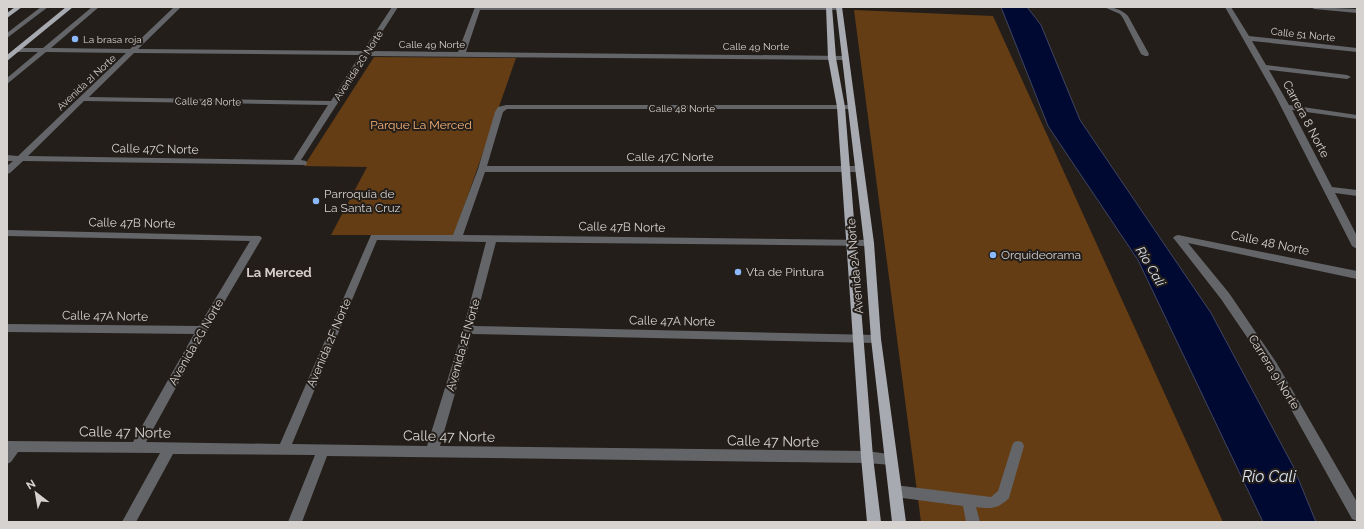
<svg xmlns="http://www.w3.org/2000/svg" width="1364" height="529" font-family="Raleway,sans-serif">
	<rect width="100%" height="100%" fill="#241e1a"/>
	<g fill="#653d15">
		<path d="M854,10L993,16L1223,522H921Z"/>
		<path d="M374,57L516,58L454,235H331L367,167L304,166Z"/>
	</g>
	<path fill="#000932" stroke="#404561" d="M1001,7H1027L1041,25L1080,120L1211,313L1293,466L1316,522H1263L1138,260L1048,126Z"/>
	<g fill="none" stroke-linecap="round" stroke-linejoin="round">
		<g fill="#636568" fill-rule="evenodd">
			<path d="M41,7H48L7,38V33Z"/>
			<path d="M92,7H99L51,48L130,49L174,7H181L138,49L363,51L392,7H398L370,51L458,52L475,7H839L842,9L841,10H480L466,52L845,56L849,58L845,60L368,56L301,160L306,161L307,163L306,165L23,161L10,173L7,174V166L13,161H7V155L18,156L126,53L46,52L7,84V78L38,52H15V48H43ZM134,53L360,55L331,101L89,97ZM84,101L328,105L293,160L28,156Z"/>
			<path d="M1104,7C1113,7 1121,9 1128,16L1149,54L1148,56H1145L1141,54L1123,18L1120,14Z"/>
			<path d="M1225,7H1231L1249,36L1357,48V52L1252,41L1266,65L1347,75L1351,77L1347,79L1269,70L1289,105L1357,115V119L1292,110L1332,187L1357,190V196L1335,193L1357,236V249L1352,246L1275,95Z"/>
			<path d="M1311,7L1357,9V13L1314,9Z"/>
			<path d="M506,105H852L856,107L852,109H507L503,112L487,166H859L863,169L859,172H485L463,235L869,240L874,243L869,246L496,242L474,326L876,335L880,336L881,339L880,342L876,343L472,334L440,446L867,451L895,455L897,459L895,463L891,465L867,463L327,456L302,522H288L315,455L173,454L136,522H122L160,453L18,452L11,462L7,464V441L133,442L194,334L7,332V324L199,326L250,241L7,236V230L260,236L262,238L206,333L146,442L280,444L371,235H453L478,169L495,112L498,107ZM377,240L486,242L463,330L427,446L292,444Z"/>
			<path d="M1178,235L1357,271V279L1188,243L1229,293L1276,362L1357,502V521L1352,519L1268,368L1221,299L1175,240L1173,238L1175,236Z"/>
			<path d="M1018,441L1022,442L1024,446L1009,498C998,509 991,509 976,507L980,522H966L963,506L895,497L890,495L889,491L890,487L895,485L991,497L998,491L1012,446L1014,442Z"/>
		</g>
		<g fill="#a7abb1" fill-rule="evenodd">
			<path d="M15,7H22L7,18V13Z"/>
			<path d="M66,7H73L7,61V55Z"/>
			<path d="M826,7H832L836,58L845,107L873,457L881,522H867L861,457L837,107L828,58Z"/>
			<path d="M836,7H842L874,243L881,339L906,522H892L871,339L864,243Z"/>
		</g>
	</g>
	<g fill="#8bb9fc" stroke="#241e1a" stroke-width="1.5">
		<circle cx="75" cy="39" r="4"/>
		<circle cx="316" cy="201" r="4"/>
		<circle cx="993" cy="255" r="4"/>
		<circle cx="738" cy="272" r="4"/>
	</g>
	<g text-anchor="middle" stroke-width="4" stroke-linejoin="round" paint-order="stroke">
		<g font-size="10" fill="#d5d2cf" stroke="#241e1a">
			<text transform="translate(1303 34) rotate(6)" y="4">Calle 51 Norte</text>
			<text x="432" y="48">Calle 49 Norte</text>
			<text x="756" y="50">Calle 49 Norte</text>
			<text transform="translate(358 65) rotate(-57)" y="4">Avenida 2G Norte</text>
			<text transform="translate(86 82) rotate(-43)" y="4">Avenida 2I Norte</text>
			<text transform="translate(208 101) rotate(1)" y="4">Calle 48 Norte</text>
			<text x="682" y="112">Calle 48 Norte</text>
		</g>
		<g font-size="10" fill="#d5d2cf" stroke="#241e1a" text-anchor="start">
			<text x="83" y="43">La brasa roja</text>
		</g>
		<g font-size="12" fill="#d5d2cf" stroke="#241e1a">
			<text transform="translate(1306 119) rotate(62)" y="4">Carrera 8 Norte</text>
			<text transform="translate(155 149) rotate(1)" y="4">Calle 47C Norte</text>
			<text x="670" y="161">Calle 47C Norte</text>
			<text transform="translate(132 223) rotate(1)" y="4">Calle 47B Norte</text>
			<text transform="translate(622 227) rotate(1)" y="4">Calle 47B Norte</text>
			<text transform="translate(1270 243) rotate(12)" y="4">Calle 48 Norte</text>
			<text transform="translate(855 266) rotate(-95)" y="4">Avenida 2A Norte</text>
			<text transform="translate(105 316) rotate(1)" y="4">Calle 47A Norte</text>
			<text transform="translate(672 321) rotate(1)" y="4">Calle 47A Norte</text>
			<text transform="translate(196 342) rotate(-60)" y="4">Avenida 2G Norte</text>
			<text transform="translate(329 343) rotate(-67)" y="4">Avenida 2F Norte</text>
			<text transform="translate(463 345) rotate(-74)" y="4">Avenida 2E Norte</text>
			<text transform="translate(1274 372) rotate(58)" y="4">Carrera 9 Norte</text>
		</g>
		<g font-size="12" fill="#f9b67b" stroke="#241e1a">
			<text x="421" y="129">Parque La Merced</text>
		</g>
		<g font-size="12" fill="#d5d2cf" stroke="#241e1a" text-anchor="start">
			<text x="324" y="198">Parroquia de<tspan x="324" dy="14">La Santa Cruz</tspan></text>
			<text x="1001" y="259">Orquideorama</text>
			<text x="746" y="276">Vta de Pintura</text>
		</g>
		<g font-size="13" font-style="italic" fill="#d8e4f5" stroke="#241e1a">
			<text transform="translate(1151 266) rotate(59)" y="5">Río Cali</text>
		</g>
		<g font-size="13" font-weight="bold" fill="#d5cdc7" stroke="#241e1a">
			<text x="279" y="277">La Merced</text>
		</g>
		<g font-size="14" fill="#d5d2cf" stroke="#241e1a">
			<text transform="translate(125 432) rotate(1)" y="5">Calle 47 Norte</text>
			<text transform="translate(449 436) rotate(1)" y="5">Calle 47 Norte</text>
			<text transform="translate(773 441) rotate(1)" y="5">Calle 47 Norte</text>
		</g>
		<g font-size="16" font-style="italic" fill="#d8e4f5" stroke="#241e1a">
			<text x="1269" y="482">Rio Cali</text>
		</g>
	</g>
	<rect width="1364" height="529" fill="none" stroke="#d5d2cf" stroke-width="16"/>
	<g transform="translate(36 493) rotate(329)" stroke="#241e1a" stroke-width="3" paint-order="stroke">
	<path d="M0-3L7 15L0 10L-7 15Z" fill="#d5d2cf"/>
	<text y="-6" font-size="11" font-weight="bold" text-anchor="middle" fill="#d5d2cf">N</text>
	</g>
</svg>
